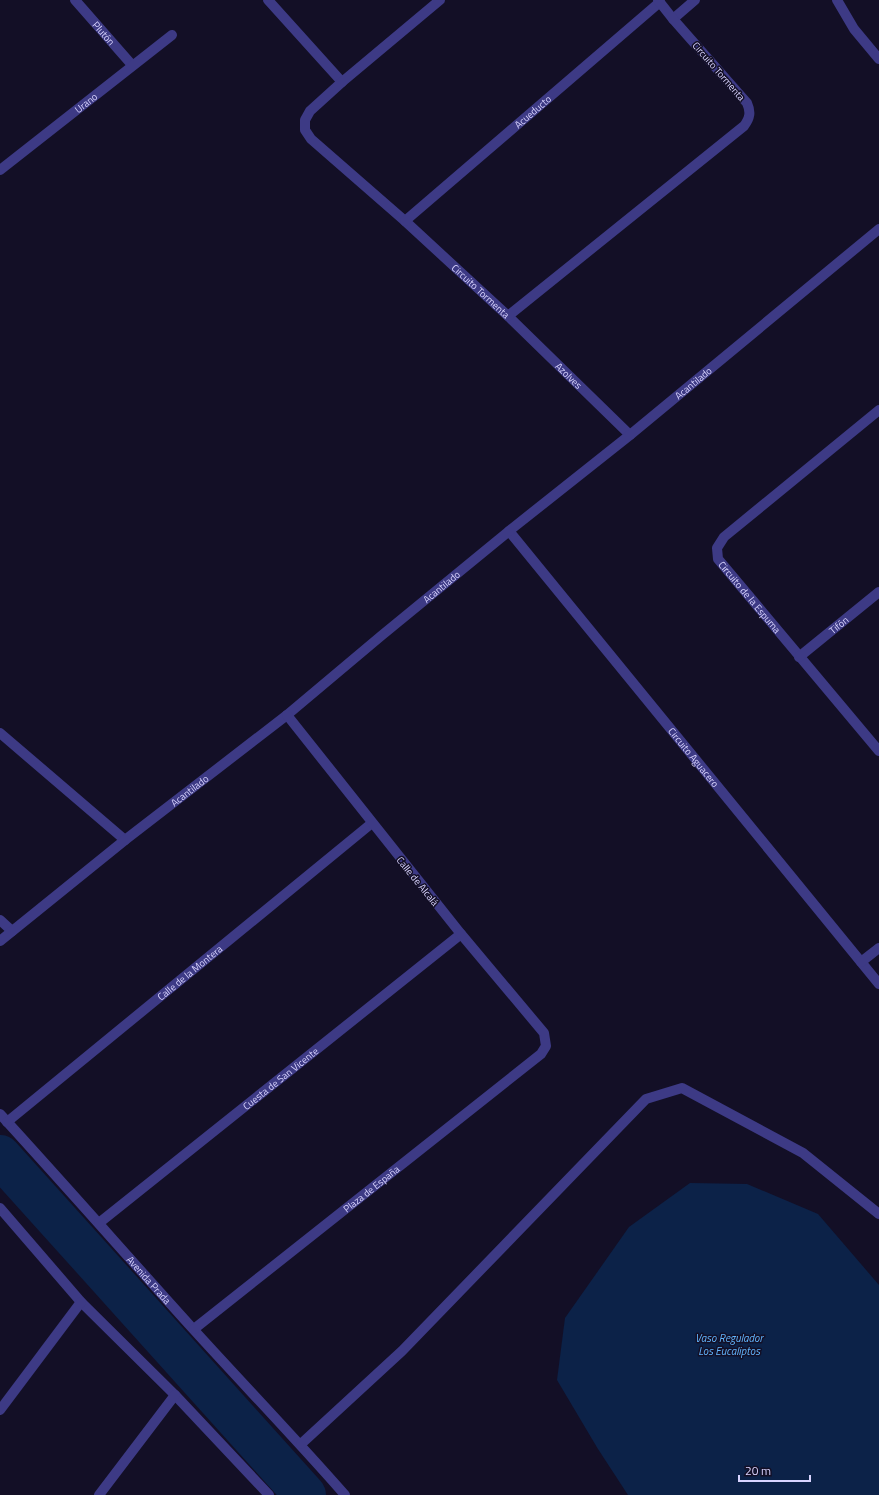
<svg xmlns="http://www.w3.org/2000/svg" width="879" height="1495" font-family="'Titillium Web',sans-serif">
	<rect width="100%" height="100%" fill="#130f26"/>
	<path fill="#0c2248" d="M690,1183L747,1184L818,1214L879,1285V1495H628L598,1449L557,1380L565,1318L629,1227Z"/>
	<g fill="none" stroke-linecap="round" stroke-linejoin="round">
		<path stroke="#0c2248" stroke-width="42" d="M0,1156L305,1495"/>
		<g stroke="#3d3a85" stroke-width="10">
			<path id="s1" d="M75,0L132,65"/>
			<path d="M268,0L342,82"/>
			<path id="s2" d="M440,0L342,82L310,111L305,120V130L311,139L405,221L508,316L630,435"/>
			<path d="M837,0L854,29L879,59"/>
			<path d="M673,19L695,0"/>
			<path id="s3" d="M0,170L172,35"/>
			<path id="s4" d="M405,221L660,2"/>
			<path d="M508,316L744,126C750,118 751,112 747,103L673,19L658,0"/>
			<path id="s5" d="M879,410L724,537L717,548L718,559L879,751"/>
			<path id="s6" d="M509,531L879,984"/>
			<path id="s7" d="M799,657L879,592"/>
			<path d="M0,733L125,840"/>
			<path d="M0,920L12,931"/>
			<path id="s8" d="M0,941L125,840L287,715L381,636L509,531L630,435L879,229"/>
			<path d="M861,962L879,948"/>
			<path id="s9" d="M0,1114C65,1185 129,1258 194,1330C244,1385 296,1439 345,1495"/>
			<path id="s10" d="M7,1122L372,823"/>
			<path d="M0,1208L81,1302L175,1395L269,1495"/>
			<path id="s11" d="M99,1223L461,934"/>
			<path id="s12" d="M194,1329L541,1054L546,1046L544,1033L461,934L287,715"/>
			<path d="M0,1410L81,1302"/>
			<path d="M301,1444L402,1351L646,1099L682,1088L803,1153L879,1214"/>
			<path d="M99,1495L175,1395"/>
		</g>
	</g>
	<g text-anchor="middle" stroke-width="3" stroke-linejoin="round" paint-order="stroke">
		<g font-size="10" fill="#d9d4ff" stroke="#130f26">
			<text dy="4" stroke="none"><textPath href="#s1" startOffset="44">Plutón</textPath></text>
			<text transform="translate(719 71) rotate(49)" y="4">Circuito Tormenta</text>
			<text dy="4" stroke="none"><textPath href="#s3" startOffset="109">Urano</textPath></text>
			<text dy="4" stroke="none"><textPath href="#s4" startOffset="168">Acueducto</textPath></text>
			<text dy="4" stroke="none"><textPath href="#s2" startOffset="430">Circuito Tormenta</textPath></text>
			<text dy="4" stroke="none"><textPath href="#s2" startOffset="552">Azolves</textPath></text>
			<text dy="4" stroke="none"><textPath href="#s8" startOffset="890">Acantilado</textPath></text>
			<text dy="4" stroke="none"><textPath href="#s8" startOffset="566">Acantilado</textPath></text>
			<text dy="4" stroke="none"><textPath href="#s5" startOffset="274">Circuito de la Espuma</textPath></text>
			<text dy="4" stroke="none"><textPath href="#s7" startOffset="51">Tifón</textPath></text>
			<text dy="4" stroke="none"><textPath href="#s6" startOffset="292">Circuito Aguacero</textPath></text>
			<text dy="4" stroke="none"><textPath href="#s8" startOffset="242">Acantilado</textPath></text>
			<text transform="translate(418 881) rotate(51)" y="4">Calle de Alcalá</text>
			<text dy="4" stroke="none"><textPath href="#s10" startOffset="236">Calle de la Montera</textPath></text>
			<text dy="4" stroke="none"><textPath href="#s11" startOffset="232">Cuesta de San Vicente</textPath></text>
			<text dy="4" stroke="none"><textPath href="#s12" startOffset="226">Plaza de España</textPath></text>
			<text dy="4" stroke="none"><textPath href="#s9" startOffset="223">Avenida Prada</textPath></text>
		</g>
		<g font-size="11" font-style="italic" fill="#62b6ff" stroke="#130f26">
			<text x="729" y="1342">Vaso Regulador<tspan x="729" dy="13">Los Eucaliptos</tspan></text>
		</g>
	</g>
	<path d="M739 1475v6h71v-6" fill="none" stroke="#d9d4ff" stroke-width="2"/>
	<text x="745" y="1475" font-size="12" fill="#d9d4ff" stroke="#130f26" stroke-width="3" paint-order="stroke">20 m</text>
</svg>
